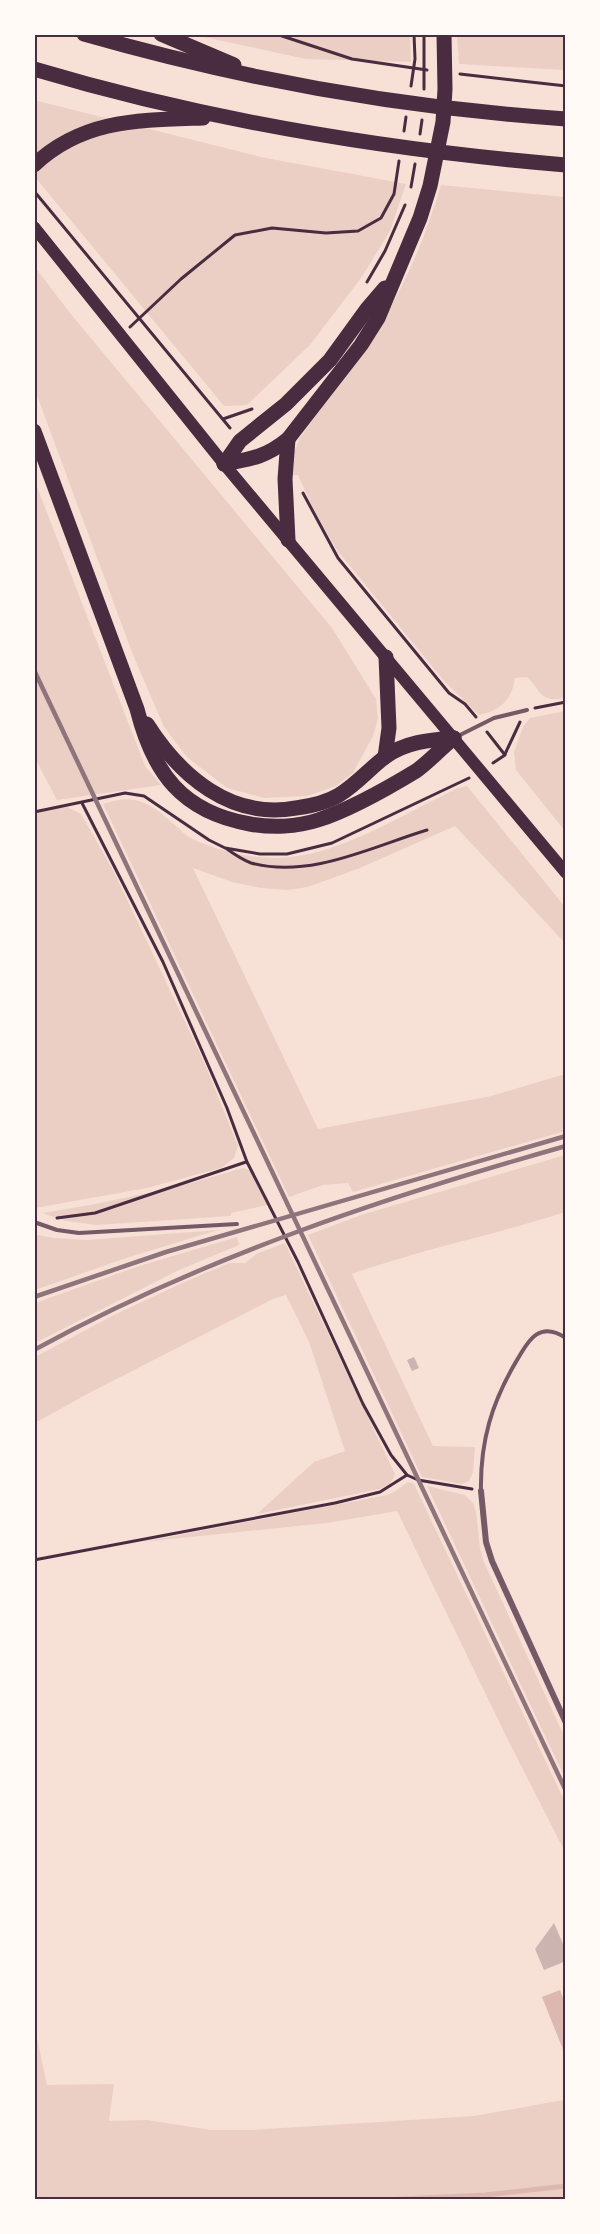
<svg xmlns="http://www.w3.org/2000/svg" width="600" height="2234" font-family="Barlow,sans-serif">
	<rect width="100%" height="100%" fill="#f7e1d7"/>
	<g fill="#ebcfc5">
		<path d="M195,35H410L411,62L306,59Z"/>
		<path d="M457,35H565V70L459,64Z"/>
		<path d="M34,100L261,157L406,184L390,231L361,278L310,345L247,405L224,406L35,177Z"/>
		<path d="M441,185L565,197V698C539,703 542,691 527,677L515,678C512,700 500,711 479,715L444,681L336,549L313,508L298,475H292L293,455L300,438C322,406 347,377 368,345C401,295 424,242 441,185Z"/>
		<path d="M35,267L70,313L332,628L376,699L378,719L373,736L353,773L336,786L307,796L264,798L227,788L187,757L164,727L133,655L35,390Z"/>
		<path d="M34,479L145,766L161,785L57,800L35,758Z"/>
		<path d="M565,711H566L565,831L516,770L514,752L523,727L530,718Z"/>
		<path d="M467,786L565,907V943L455,826L360,868L308,887L287,890L261,888L232,882L193,868L318,1129L491,1096L565,1074V1131L353,1192L348,1183L323,1185L289,1197L103,804C136,792 151,804 175,825C180,829 184,834 189,837C211,849 248,858 273,858C335,859 402,814 458,788Z"/>
		<path d="M67,807L81,814L113,870L205,1064L238,1146L234,1158L221,1168L147,1188L35,1208V811Z"/>
		<path d="M565,1155V1212C495,1235 421,1249 352,1274L433,1446L475,1447L473,1472L469,1481L462,1484L422,1477L308,1235L364,1214Z"/>
		<path d="M243,1168L252,1171L268,1205L231,1213V1216L96,1225L66,1221L42,1213L90,1205L177,1187Z"/>
		<path d="M218,1230L126,1258L35,1290V1237L39,1235L53,1238L87,1240Z"/>
		<path d="M237,1237L239,1245L179,1270L35,1343V1303L139,1266Z"/>
		<path d="M285,1243L395,1474C392,1483 388,1485 380,1489L257,1514L314,1462L345,1451L309,1342L286,1295L273,1299L89,1393L35,1423V1357L112,1316L182,1283L229,1263H245L258,1253Z"/>
		<path d="M408,1482L414,1484L565,1802V1852L507,1738L397,1511L327,1523L143,1542L387,1495L394,1492Z"/>
		<path d="M427,1486L465,1495L473,1503L476,1512L480,1548L484,1562L565,1738V1778Z"/>
		<path d="M34,2023L47,2085L114,2084L109,2121L147,2120L211,2130H251L474,2116L563,2100L566,2108L565,2199H35Z"/>
	</g>
	<path fill="#dcb8b0" d="M560,1990L565,2003L566,2051L564,2052L542,1997Z"/>
	<g fill="none" stroke-linecap="round" stroke-linejoin="round">
		<path stroke="#dcb8b0" stroke-width="5" d="M382,2200L485,2195L566,2186"/>
	</g>
	<g fill="#ccb4b1">
		<path d="M414,1357L419,1368L412,1371L407,1360Z"/>
		<path d="M554,1923L566,1951V1961L544,1970L535,1949Z"/>
	</g>
	<g fill="none" stroke-linecap="round" stroke-linejoin="round">
		<g stroke="#4a2c40" stroke-width="3">
			<path d="M276,34L352,59L427,70"/>
			<path d="M460,74L566,86"/>
			<path d="M411,86L415,59L414,34"/>
			<path d="M424,89V34"/>
			<path d="M404,131L406,117"/>
			<path d="M420,134L422,120"/>
			<path d="M411,187L415,164"/>
			<path d="M34,191L230,428"/>
			<path d="M367,282L385,251L405,205"/>
			<path d="M130,327L181,279L235,235L272,228L326,233L358,231L381,218L394,194L399,161"/>
			<path d="M223,419L252,409"/>
			<path d="M303,493L338,558L449,693L465,704L476,717"/>
			<path d="M535,708L566,702"/>
			<path d="M487,732L505,755L493,763"/>
			<path d="M505,754L520,722"/>
			<path d="M82,803L163,962L227,1108L247,1162L298,1262L363,1404L391,1455L407,1475L418,1480L472,1489"/>
			<path d="M34,812L125,793L144,796L209,840L225,848L260,854H287L332,843L469,778"/>
			<path d="M227,849C234,854 243,860 251,863C310,879 371,847 427,830"/>
			<path d="M57,1218L95,1213L246,1162"/>
			<path d="M34,1560L335,1503L380,1492L407,1475"/>
		</g>
		<g stroke="#755966" stroke-width="4">
			<path d="M458,736L494,718L527,710"/>
			<path d="M34,1222L57,1230L79,1233L237,1224"/>
			<path d="M481,1491C480,1441 492,1402 517,1360C530,1338 540,1321 566,1338"/>
		</g>
		<path stroke="#755966" stroke-width="6" d="M481,1491L486,1542L492,1561L566,1723"/>
		<path stroke="#4a2c40" stroke-width="12" d="M34,227L224,464L566,873"/>
		<g stroke="#4a2c40" stroke-width="15">
			<path d="M84,34C241,79 403,108 566,119"/>
			<path d="M161,34L234,65"/>
			<path d="M34,69C208,121 386,150 566,165"/>
			<path d="M34,165C83,119 139,120 203,118"/>
			<path d="M34,431L137,709C153,773 182,812 250,824C271,828 297,827 318,820C349,810 388,788 416,771C429,762 441,748 454,738"/>
			<path d="M288,439L285,479L288,540"/>
			<path d="M224,464C251,459 266,457 288,439L361,345L378,318L420,218L430,186L443,122L445,89L444,34"/>
			<path d="M224,464L240,441L286,404L330,360L367,309L385,288"/>
			<path d="M147,724C180,776 231,820 296,808C311,806 326,803 339,795C357,784 369,769 385,757C405,742 429,740 454,738"/>
			<path d="M385,757L389,728L386,657"/>
		</g>
		<g stroke="#8f747c" stroke-width="4.5">
			<path d="M34,670L566,1791"/>
			<path d="M34,1297L166,1252L566,1136"/>
			<path d="M34,1350C202,1258 382,1198 566,1146"/>
		</g>
	</g>
	<rect width="600" height="2234" fill="none" stroke="#fffaf5" stroke-width="72"/>
	<rect x="36" y="36" width="528" height="2162" fill="none" stroke="#4a2c40" stroke-width="2"/>
</svg>
